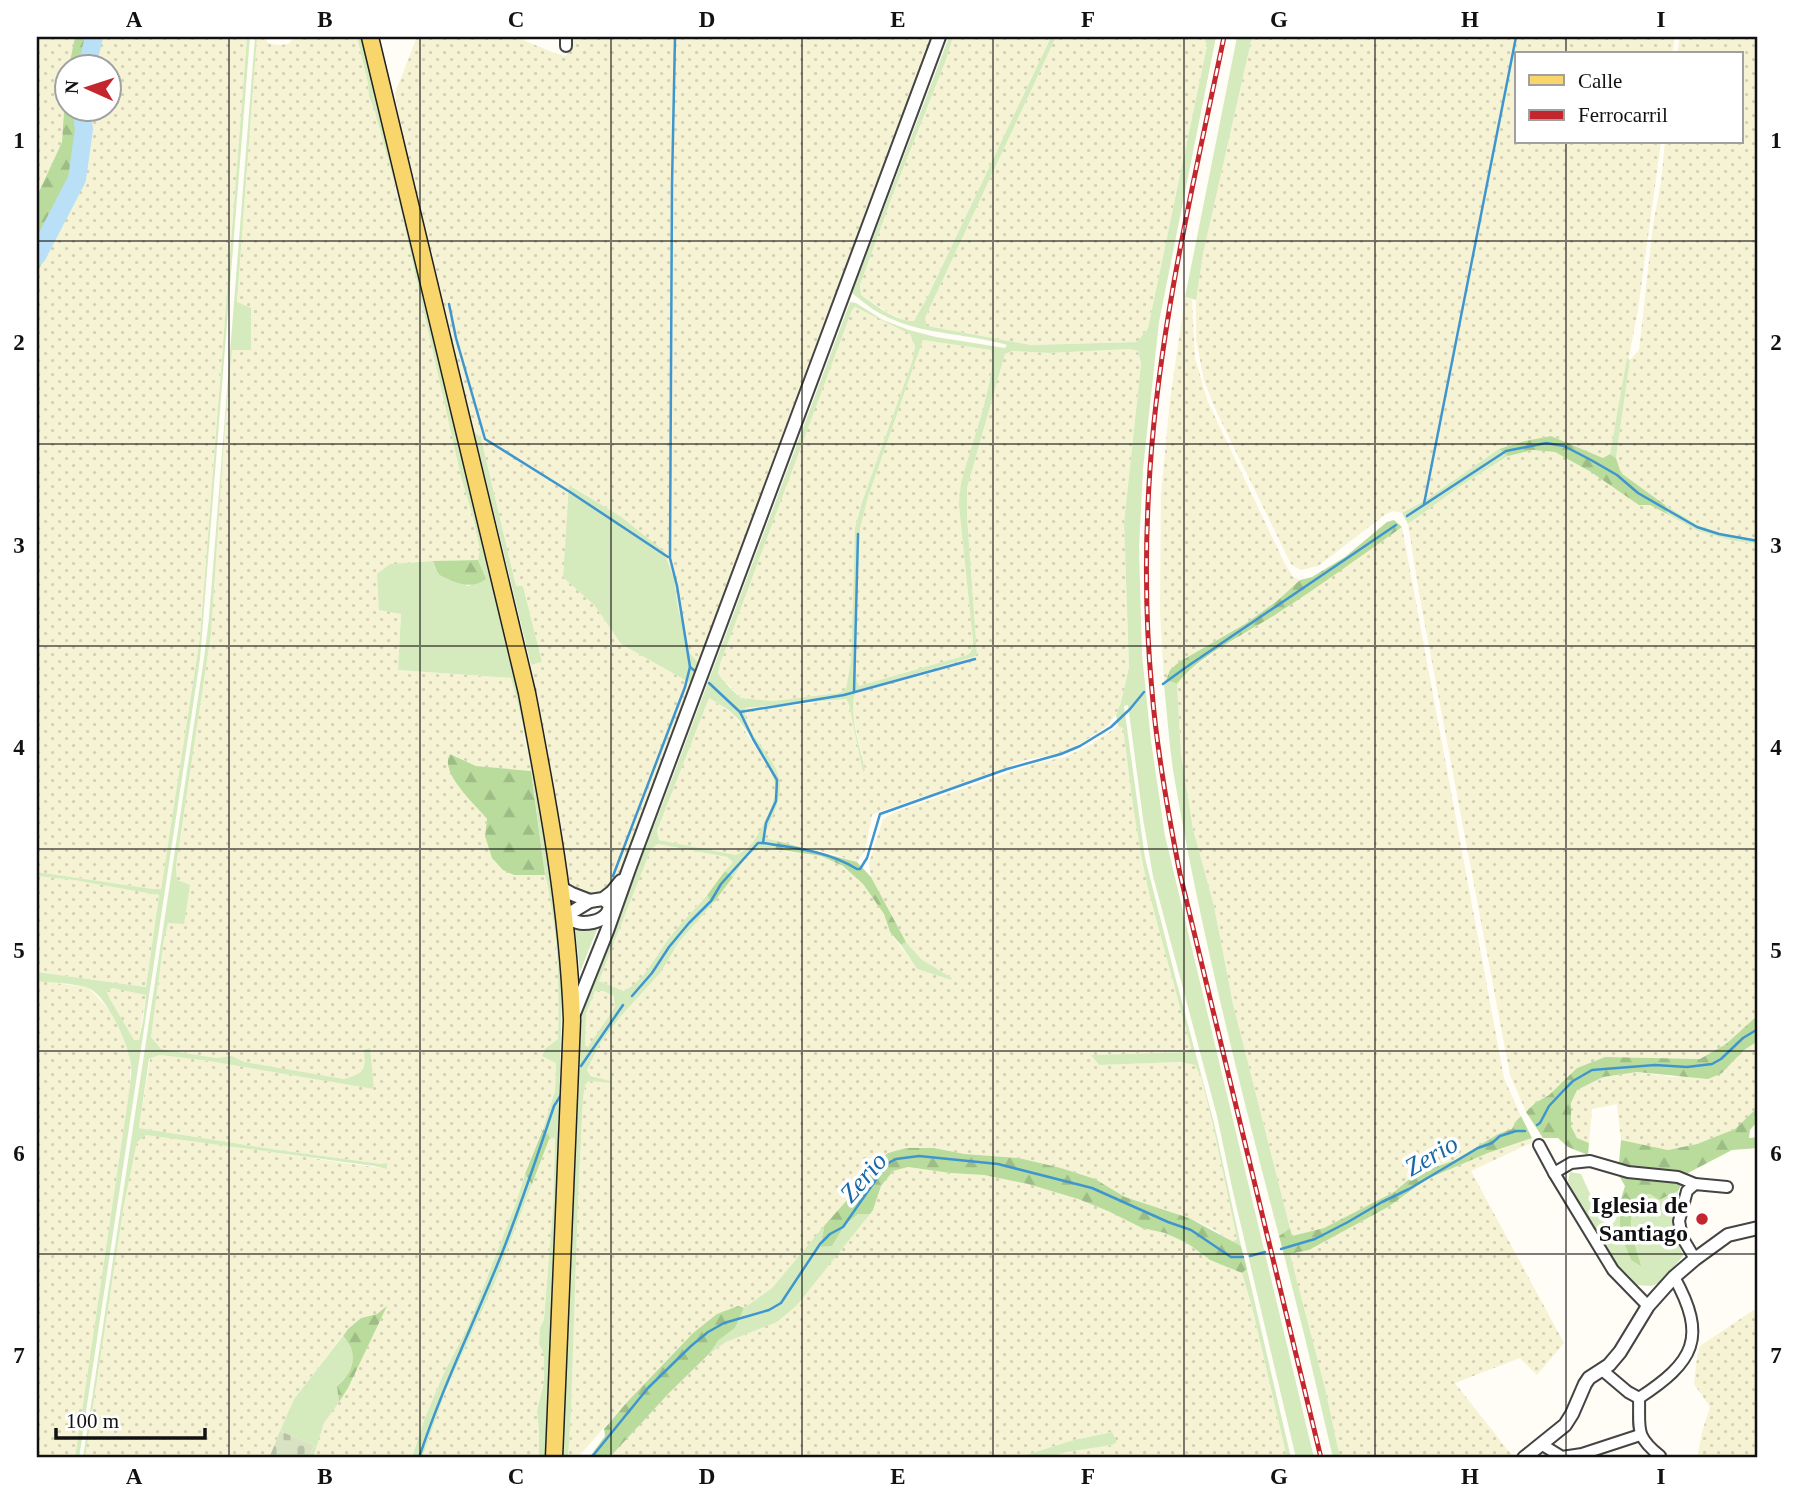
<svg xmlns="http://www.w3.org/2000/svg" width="1795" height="1495" font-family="Georgia,serif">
	<defs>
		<pattern id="farmland-dots" width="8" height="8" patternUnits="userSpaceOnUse" patternTransform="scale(1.75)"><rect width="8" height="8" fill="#f6f3d4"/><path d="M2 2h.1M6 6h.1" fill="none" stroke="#d2cfb5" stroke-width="1.8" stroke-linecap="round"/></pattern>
		<pattern id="forest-firs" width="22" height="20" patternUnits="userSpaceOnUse" patternTransform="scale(1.75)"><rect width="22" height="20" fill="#b9dc9c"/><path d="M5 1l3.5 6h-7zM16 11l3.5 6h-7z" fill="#9ebc85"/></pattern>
		<pattern id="cemetery-stones" width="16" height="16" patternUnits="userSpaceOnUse" patternTransform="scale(1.75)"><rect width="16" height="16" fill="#d9e3c4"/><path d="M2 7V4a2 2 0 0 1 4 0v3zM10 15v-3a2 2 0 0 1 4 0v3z" fill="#b9c2a7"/></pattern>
	</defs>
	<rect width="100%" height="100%" fill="#fffdf5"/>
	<g fill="url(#farmland-dots)">
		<path d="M37,37H75L69,66H66L62,142L37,196Z"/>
		<path d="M100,37H247L200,637L161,889H153L37,872V274L76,188L84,147L83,109L108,108V66H92Z"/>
		<path d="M257,37H266L267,42L271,44L280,45L288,44L296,37H357L368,84L369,96L375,112L396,189L461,477L473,517L480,550L478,560L410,562L401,614L398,670L511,678L517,700L531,771L476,766L451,754L455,781L487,819L485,836L514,875H545L548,883L554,925L559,988L558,1039L546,1048L556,1063L555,1091L547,1117L525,1174L516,1203L468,1327L443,1375L424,1420L412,1458H313L324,1423L348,1388L386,1308L377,1314L361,1318L348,1329L294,1399L270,1456V1458H85L124,1205L137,1142L146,1134L387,1169V1163L381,1164L272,1149L139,1128L150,1059L160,1055L209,1061L374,1088L366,1066L360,1074L344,1079L318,1076L243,1062L232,1056L216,1058L161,1049L151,1037L164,940L177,880L176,866L211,634L226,413L232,350L251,349L237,302Z"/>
		<path d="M417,37H516L557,54L566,56L571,37H933L700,665L690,653L678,608L674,578L620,516L570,485L563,577L595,606L621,644L692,684L654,788L617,880L610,890L591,897L566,884L525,666L542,662L523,586H516L481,438L469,427L411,189L395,93Z"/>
		<path d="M953,37H1051L928,296L914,321L908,322L889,313L861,295L860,285L893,194L946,60Z"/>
		<path d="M1056,37H1204L1207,46L1148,328L1137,342L1031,345L926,326L925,318Z"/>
		<path d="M1252,37H1675L1672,54H1517V142H1661L1638,310L1610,454L1603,458L1551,436L1525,441L1499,449L1424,501L1402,513L1394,511L1386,514L1318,566L1301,570L1291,564L1217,413L1204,381L1196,339V296L1203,254Z"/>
		<path d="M1680,37H1758V539L1734,537L1699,526L1665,505L1621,473L1616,458L1630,360L1639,350L1653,225L1661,182L1665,142H1741V54H1677Z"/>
		<path d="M1185,297L1192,300L1195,358L1208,402L1284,562L1293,577L1300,580L1277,601L1245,624L1179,662L1170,670L1164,685L1160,610L1161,494L1170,400Z"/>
		<path d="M855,307L911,334L915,345L912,362L862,502L855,528L851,660L846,689L839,693L772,701L741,698L718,674L720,664L814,410L852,310Z"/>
		<path d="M923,340L991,350L994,357L987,394L961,487L959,506L973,641L971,652L967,655L859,687L857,681L854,651L860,529L868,497Z"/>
		<path d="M1129,349L1138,351L1141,364L1124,523L1129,667L1121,702L1116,715L1106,727L1083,742L1062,753L1026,760L985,776L881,811L872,815L865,851L857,862L833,854L763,838L779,796L780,783L748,726L744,713V708L795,705L846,699L849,704L863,771L865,770L852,710L853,696L856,691L973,657L977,654L967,516V488L1005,354L1011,351L1049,353Z"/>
		<path d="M1533,450L1555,452L1698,531L1734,541L1758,544V1015L1726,1044L1700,1059L1605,1057L1577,1068L1549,1095L1535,1103L1526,1112L1510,1075L1420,599L1408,524L1462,485L1508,456Z"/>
		<path d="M1402,527L1504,1078L1521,1116L1516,1121L1512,1129L1498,1134L1455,1160L1414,1175L1394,1192L1324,1228L1292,1236L1233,1004L1214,906L1193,829L1181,754L1177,684L1183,675L1225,645L1280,612Z"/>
		<path d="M709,698L733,714L765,760L774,778L775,790L769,814L756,840L744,852L736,855L659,840L657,831Z"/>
		<path d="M1118,726L1123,727L1133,806L1149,893L1191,1048L1188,1052L1092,1055L1099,1065L1181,1062L1195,1064L1201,1077L1213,1125L1237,1239L1232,1242L1215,1230L1189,1218L1125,1197L1095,1179L1061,1168L1019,1158L965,1154L934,1148H906L888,1153L873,1163L856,1190L772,1288L744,1308L737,1306L693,1333L628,1401L577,1458H568L571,1412L578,1200L583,1099L585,1085L589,1081L610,1083L591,1075L587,1070L599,1045L620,1017L661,972L678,943L714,902L750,852L761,848L821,856L843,866L863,884L884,914L890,932L917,969L951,980L952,978L921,959L906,942L871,877L869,863L883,819L895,812L1033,764L1065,757L1090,745Z"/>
		<path d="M658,844L727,857L734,862L668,940L649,968L634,986L624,991L599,981L651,849Z"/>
		<path d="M37,876L74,880L159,894L146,987L37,972Z"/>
		<path d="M37,981L88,987L111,1012L124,1039L131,1062L129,1092L75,1458H37Z"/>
		<path d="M112,988L146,994L139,1040L134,1041L110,999L107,992Z"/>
		<path d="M595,991H603L614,996L616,1003L615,1007L589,1047L585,1045L586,1014Z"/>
		<path d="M1758,1041V1107L1735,1129L1697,1144L1668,1150L1621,1140L1617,1104L1592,1109L1589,1143L1577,1138L1571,1126V1103L1576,1090L1603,1077L1637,1072L1672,1077L1722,1073L1744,1050Z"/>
		<path d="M550,1137L555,1139L553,1208L544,1319L540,1328L539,1344L544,1354V1382L537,1411L539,1431V1458H422L446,1390L495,1282Z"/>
		<path d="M1532,1138L1533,1142L1471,1171L1564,1343L1537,1375L1520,1358L1455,1383L1514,1458H1340L1326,1392L1290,1254L1309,1250L1388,1207L1427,1179L1488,1153Z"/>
		<path d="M908,1167L950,1173L984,1175L1028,1184L1078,1199L1108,1211L1142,1228L1165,1233L1187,1243L1210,1260L1242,1273L1252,1307L1287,1458H1047L1067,1452L1112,1445V1432L1074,1440L1016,1458H609L669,1392L709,1354L726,1342L747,1333L873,1210L881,1186L893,1171Z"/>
		<path d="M1758,1307V1458H1697L1702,1432L1710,1407L1694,1384L1697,1357L1700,1346Z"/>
	</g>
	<g fill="#d5ebbd" fill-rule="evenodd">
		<path d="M247,37H250L200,659L79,1458H75L129,1092C130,1081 133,1069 130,1059C126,1040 105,992 86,987C70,983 52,983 37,981V972L146,987L159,895L74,880L37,876V872L153,889H161L200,637ZM112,988L146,995L143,1021L139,1040H134L110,999L107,992Z"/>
		<path d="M255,37H257L237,302L251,308V350H232L226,413L211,634L176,866L177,880L190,885L184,924L168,923L164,940L151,1037L161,1049L216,1058L232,1056L244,1062L344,1079C364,1073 366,1071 364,1050L370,1048L374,1089L209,1061L160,1055L149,1059L139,1128L272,1149L381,1164L387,1163V1169L374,1166L146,1135L137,1142L124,1205L85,1458H83L204,658L209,618Z"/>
		<path d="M357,37H361L526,728L536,782L558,934L562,990L558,1151L545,1458H539V1431L537,1411L544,1382V1354L539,1344L540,1328L544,1319L553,1208L555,1139L550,1137L543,1129L555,1091L556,1063L542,1056L546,1048L558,1039C559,997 559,954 552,912C550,900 549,887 545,875C536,809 530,742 511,678L398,670L401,614L379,610L377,574L390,564L433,561L439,575L468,586L485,578L478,560L480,550L473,517L461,477L396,189L375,112L369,96L368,84Z"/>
		<path d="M949,37H953L946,60L893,194L860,285L861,295C876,305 896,322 914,321L928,296L1051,37H1056L925,318L927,326L1031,345L1137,342L1148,328L1207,46L1204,37H1216L1159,322L1143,469L1139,549L1142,655L1151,741L1165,836L1314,1458H1296L1233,1192L1217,1116L1153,876L1143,819L1128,705L1124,706L1145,858L1175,976L1214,1123L1241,1246L1232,1242L1237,1239L1213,1125L1201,1077L1195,1065L1181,1062L1099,1065L1091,1055L1188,1052L1191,1048L1149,893L1141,854L1133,806L1123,728L1118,726L1116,715L1121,702L1129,667L1124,523L1141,364L1138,351L1129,349L1049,353L1012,351L1005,354L967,488V516L977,654L973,657L856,691C847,710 861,750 865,770L863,772L849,704L846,699L745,708C742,735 780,758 780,786C780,804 770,822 763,838L777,841L775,849C748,847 747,857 733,877L725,871L733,862L727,857L658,844L651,849L599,981L624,991C644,981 654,959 667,941C679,925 694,910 707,895L710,900L714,902L678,943L661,972L620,1017L599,1045L587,1070L591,1076L610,1081L611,1083L589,1081L585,1085L583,1099L578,1200L571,1412L568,1458H562L582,1007L594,982L667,792L850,302L856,303L883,320L909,330L936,337L1005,348L1007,345C970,334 930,335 894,320C878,314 865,304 852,293ZM855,307L910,334L915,346L912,362L862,502L855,528L851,660L846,689L839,693L772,701L741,698L730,688L718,674L720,664L852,310ZM923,340L991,350C999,370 967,458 961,484C960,491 959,498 959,506L973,641L971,652L967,655L859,686L857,681L854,651L860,529L868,497ZM709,698C716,703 725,707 732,713C744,724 775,771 775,787C775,800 769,813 764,823C757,837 751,849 736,855L659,840L657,831ZM595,991H603L614,996L615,1007L588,1047L585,1045L586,1014Z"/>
		<path d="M1237,37H1252L1203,254L1196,300L1185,297Z"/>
		<path d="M1627,358L1630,360L1616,458L1610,454Z"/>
		<path d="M474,431L481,438L516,586H523L542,662L531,665Z"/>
		<path d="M1499,449L1508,456L1462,485L1408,524L1402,513L1424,501Z"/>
		<path d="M569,485L620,516L665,552L664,553L674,578L678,608L690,653L700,665L692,684L621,644L595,606L563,577Z"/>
		<path d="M1665,505L1699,526L1734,537L1758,539V544L1734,541L1698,531L1667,514Z"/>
		<path d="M1166,680L1177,684L1181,754L1193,829L1214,906L1233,1004L1290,1228L1279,1236C1239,1083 1199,925 1173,770C1169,742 1167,713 1164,685Z"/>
		<path d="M598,927L580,972L575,928Z"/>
		<path d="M906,942L921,959L952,978L951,980L917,969L901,945Z"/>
		<path d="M1570,1172L1581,1174L1602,1220L1609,1227L1615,1221L1619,1212L1620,1234L1631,1260L1638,1255C1629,1231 1628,1220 1637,1195L1650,1194L1659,1200L1678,1191C1674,1215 1674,1232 1683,1256L1660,1283L1651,1286L1635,1285C1606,1255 1586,1217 1568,1181Z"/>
		<path d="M525,1174L532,1184L495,1282L446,1390L422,1458H412L424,1420L443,1375L468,1327L516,1203Z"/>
		<path d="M858,1214H870L797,1305L777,1322L726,1342L709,1354L719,1340L735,1328L744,1308L772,1288L824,1226L821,1247L832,1246L845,1225Z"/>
		<path d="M1290,1254L1326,1392L1340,1458H1333L1305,1338L1284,1255Z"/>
		<path d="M1247,1269L1291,1458H1287L1252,1307L1242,1273Z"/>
		<path d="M343,1336C346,1341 352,1347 353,1353C355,1366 346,1378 337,1386L339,1402L324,1423L313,1458H309L314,1445L280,1431L294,1399Z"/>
		<path d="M1112,1432L1117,1442L1112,1445L1067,1452L1047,1458H1016L1074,1440Z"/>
	</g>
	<g fill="url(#forest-firs)">
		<path d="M75,37H100L92,66H69Z"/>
		<path d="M66,77V108L83,109L84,147L76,188L37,274V196L62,142Z"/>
		<path d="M1551,436L1603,458L1610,454L1616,458L1621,473L1665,505L1667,514L1650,505H1639L1591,472L1555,452L1533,450L1508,456L1499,449L1525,441Z"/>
		<path d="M1394,520L1402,527C1361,556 1320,586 1278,613C1250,631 1195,658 1177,684L1166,680L1170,670L1179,662L1245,624L1277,601L1300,580L1312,577L1345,557L1387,522Z"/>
		<path d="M478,560L486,579C469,591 456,582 439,575L433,561Z"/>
		<path d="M450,754L476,766L531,771L545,875H514L503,870L492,858L485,836L487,819C475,804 439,773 450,754Z"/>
		<path d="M777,841L857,862L871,877L906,942L901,945L890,932L884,914L863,884L843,866L821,856L775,849Z"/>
		<path d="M725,871L733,877L714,902L710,900L707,895Z"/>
		<path d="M1758,1015V1041L1744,1050L1722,1073L1708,1079L1637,1072L1603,1077L1577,1090L1571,1103V1126L1577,1138L1589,1143L1588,1155L1568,1147L1558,1138H1543L1526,1112L1535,1103L1549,1095L1577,1068L1605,1057L1700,1059L1726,1044Z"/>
		<path d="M1758,1107V1121L1750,1130L1749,1138L1758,1137V1148L1732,1150L1688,1173L1678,1191L1659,1200L1650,1194L1637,1196C1625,1228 1633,1235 1641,1266L1631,1260L1620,1234L1619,1205L1625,1186L1618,1174L1621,1140L1668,1150L1697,1144L1735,1129Z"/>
		<path d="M1521,1116L1532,1138L1488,1153L1427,1179L1388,1207L1309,1250L1284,1255L1279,1236L1290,1228L1292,1236L1324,1228L1394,1192L1414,1175L1455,1160L1498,1134L1512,1129L1516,1121Z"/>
		<path d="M543,1129L550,1137L532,1184L525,1174Z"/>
		<path d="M906,1148H934L965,1154L1019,1158L1061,1168L1095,1179L1125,1197L1189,1218L1241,1246L1247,1269L1242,1273L1210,1260L1187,1243L1165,1233L1142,1228L1108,1211L1078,1199L1028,1184L984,1175L950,1173L908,1167L893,1171L881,1186L873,1210L870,1214H858L845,1225L832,1246L821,1247L824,1226L856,1190L873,1163L888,1153Z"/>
		<path d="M387,1306L348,1388L339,1402L337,1386C347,1378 356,1364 352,1351C351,1346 346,1340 343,1336L348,1329L361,1318L377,1314Z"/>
		<path d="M738,1306L744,1308L735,1328L719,1340L709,1354L669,1393L609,1458H589L605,1436L604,1429L628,1401L693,1333L717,1314Z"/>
	</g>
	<path fill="url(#cemetery-stones)" d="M280,1431L314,1445L309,1458H274L270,1456Z"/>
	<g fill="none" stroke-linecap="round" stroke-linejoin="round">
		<g stroke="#3f96cf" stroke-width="2.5">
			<path d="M675,37L672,185L670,558L677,586L690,667L695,671"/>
			<path d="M449,304L456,338L485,439L570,492L668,557"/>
			<path d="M1424,504L1516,37"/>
			<path d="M1407,516L1506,451L1546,443L1564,446L1591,460L1617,475L1638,493L1697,527L1719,534L1758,541"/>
			<path d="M709,683L740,712L753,739L777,780L776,801L766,823L763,843"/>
			<path d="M1163,684L1185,668L1396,525"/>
			<path d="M854,692L858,534"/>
			<path d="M740,712L844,695L975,659"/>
			<path d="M613,876L685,687L690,667"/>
			<path d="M632,996L652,973L669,947L689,923L711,901L721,884L758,843H763C796,848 827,851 857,869H860L867,858L880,814L1007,769L1061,754L1080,746L1111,727L1130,709L1144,692"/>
			<path d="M581,1066L623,1005"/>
			<path d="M1537,1125L1540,1123L1549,1106L1566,1088L1573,1081L1592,1070L1655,1065L1687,1067L1712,1064L1721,1059L1743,1038L1758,1029"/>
			<path d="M1281,1249L1315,1239L1348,1222L1382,1202L1409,1189L1478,1148L1492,1143L1500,1136L1516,1131H1525"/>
			<path d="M1250,1256L1265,1252"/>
			<path d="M419,1458C441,1390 473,1325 500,1258C520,1208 537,1157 554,1106L561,1095"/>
			<path d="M591,1458L648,1388L691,1346L708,1332L724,1323L769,1310L781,1303L820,1244L830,1234L843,1227L882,1171L890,1162L896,1159L919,1156L998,1164L1092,1188L1168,1222L1191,1230L1231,1257H1243"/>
		</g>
		<g stroke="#b9e0f7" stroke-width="18">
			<path d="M87,66L94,37"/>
			<path d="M37,256L77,179L84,129L81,108"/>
		</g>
		<g stroke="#444" stroke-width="14">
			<g id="minor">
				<path d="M566,46V37"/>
				<path d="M1539,1145L1554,1173L1613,1270L1648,1306"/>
				<path d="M1554,1173L1571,1163L1590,1161L1628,1172L1678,1177L1695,1184"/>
				<path d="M1695,1259L1682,1237L1679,1221L1687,1191L1695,1184L1727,1187"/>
				<path d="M1602,1370L1628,1392L1639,1398"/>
				<path d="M1639,1398C1694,1362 1708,1338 1674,1277"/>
				<path d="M1639,1398C1640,1429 1634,1435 1660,1456"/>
				<path d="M1541,1444L1562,1457L1582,1454L1640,1435"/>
			</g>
		</g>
		<g stroke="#444" stroke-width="16">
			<g id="tertiary">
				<path d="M561,888L572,894L590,901"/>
				<path d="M603,899L610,904C610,918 596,923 583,923C578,923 571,920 566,918L572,912L590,901L603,899L612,892L621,881"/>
				<path d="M573,1016L607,931L629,869L939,37"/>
				<path d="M1524,1458L1565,1425L1572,1414L1585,1384L1589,1378L1609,1365L1620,1352L1648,1306L1674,1277L1695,1259L1728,1235L1758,1228"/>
			</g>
		</g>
		<g stroke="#222" stroke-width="19">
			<path id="primary" d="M370,37L527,693C548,802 568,909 572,1020L554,1458"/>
		</g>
		<use href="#minor" stroke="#fff" stroke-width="10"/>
		<use href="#tertiary" stroke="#fff" stroke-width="12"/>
		<use href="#primary" stroke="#f9d66b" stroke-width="16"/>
		<g stroke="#c4262e" stroke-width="5">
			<path id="rail" d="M1224,37C1194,180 1160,323 1150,469C1145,542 1145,618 1152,691C1157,752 1168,813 1180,874L1321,1458"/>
		</g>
		<use href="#rail" stroke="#fff" stroke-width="2.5" stroke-dasharray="8" stroke-linecap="butt"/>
	</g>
	<path fill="none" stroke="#111" stroke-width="2" stroke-opacity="0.55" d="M229,37V1458M420,37V1458M611,37V1458M802,37V1458M993,37V1458M1184,37V1458M1375,37V1458M1566,37V54M1566,142V1458M37,241H1758M37,444H1758M37,646H1758M37,849H1758M37,1051H1758M37,1254H1758"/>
	<circle fill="#c4262e" stroke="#fff" stroke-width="2.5" cx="1702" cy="1219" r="7"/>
	<g text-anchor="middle" stroke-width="7" stroke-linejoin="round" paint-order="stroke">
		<g font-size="24" font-weight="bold" fill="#111" stroke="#fff" text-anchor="end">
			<text x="1688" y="1213">Iglesia de<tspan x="1688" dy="28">Santiago</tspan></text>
		</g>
		<g font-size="26" font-style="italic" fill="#1768a6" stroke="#fff">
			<text transform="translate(1431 1155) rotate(-30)" y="9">Zerio</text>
			<text transform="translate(863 1177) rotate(-49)" y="9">Zerio</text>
		</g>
	</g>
	<rect width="1795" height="1495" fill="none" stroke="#ffffff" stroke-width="77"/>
	<rect x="1515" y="52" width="228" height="91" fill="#ffffff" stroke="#a0a0a0" stroke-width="2"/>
	<rect x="1529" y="75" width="35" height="10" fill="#f9d66b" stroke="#a0a0a0" stroke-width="2"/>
	<text x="1578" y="88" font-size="21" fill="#111111">Calle</text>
	<rect x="1529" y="110" width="35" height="10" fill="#c4262e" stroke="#a0a0a0" stroke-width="2"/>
	<text x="1578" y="122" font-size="21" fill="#111111">Ferrocarril</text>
	<g transform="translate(88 88) rotate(273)"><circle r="33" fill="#ffffff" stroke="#a0a0a0" stroke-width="2"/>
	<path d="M0-5L12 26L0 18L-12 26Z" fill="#c4262e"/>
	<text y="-10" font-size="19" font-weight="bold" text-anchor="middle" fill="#111111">N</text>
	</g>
	<path d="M56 1428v10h149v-10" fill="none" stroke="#111111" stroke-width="3.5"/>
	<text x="66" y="1428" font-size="21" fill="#111111" stroke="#ffffff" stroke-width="5" paint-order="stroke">100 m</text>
	<rect x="38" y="38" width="1718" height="1418" fill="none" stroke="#111" stroke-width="2.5"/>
	<g font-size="23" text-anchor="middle" font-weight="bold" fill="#111">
		<text x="134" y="27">A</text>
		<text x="325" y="27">B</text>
		<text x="516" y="27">C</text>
		<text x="707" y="27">D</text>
		<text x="898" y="27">E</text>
		<text x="1088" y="27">F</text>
		<text x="1279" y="27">G</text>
		<text x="1470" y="27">H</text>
		<text x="1661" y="27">I</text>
		<text x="19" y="148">1</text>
		<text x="1776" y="148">1</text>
		<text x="19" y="350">2</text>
		<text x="1776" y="350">2</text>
		<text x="19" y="553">3</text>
		<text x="1776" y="553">3</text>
		<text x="19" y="755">4</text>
		<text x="1776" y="755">4</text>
		<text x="19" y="958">5</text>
		<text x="1776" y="958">5</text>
		<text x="19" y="1161">6</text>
		<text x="1776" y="1161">6</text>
		<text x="19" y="1363">7</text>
		<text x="1776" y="1363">7</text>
		<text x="134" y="1484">A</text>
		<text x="325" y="1484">B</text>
		<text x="516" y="1484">C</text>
		<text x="707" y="1484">D</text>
		<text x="898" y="1484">E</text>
		<text x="1088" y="1484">F</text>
		<text x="1279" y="1484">G</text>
		<text x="1470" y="1484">H</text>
		<text x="1661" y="1484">I</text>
	</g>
</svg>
